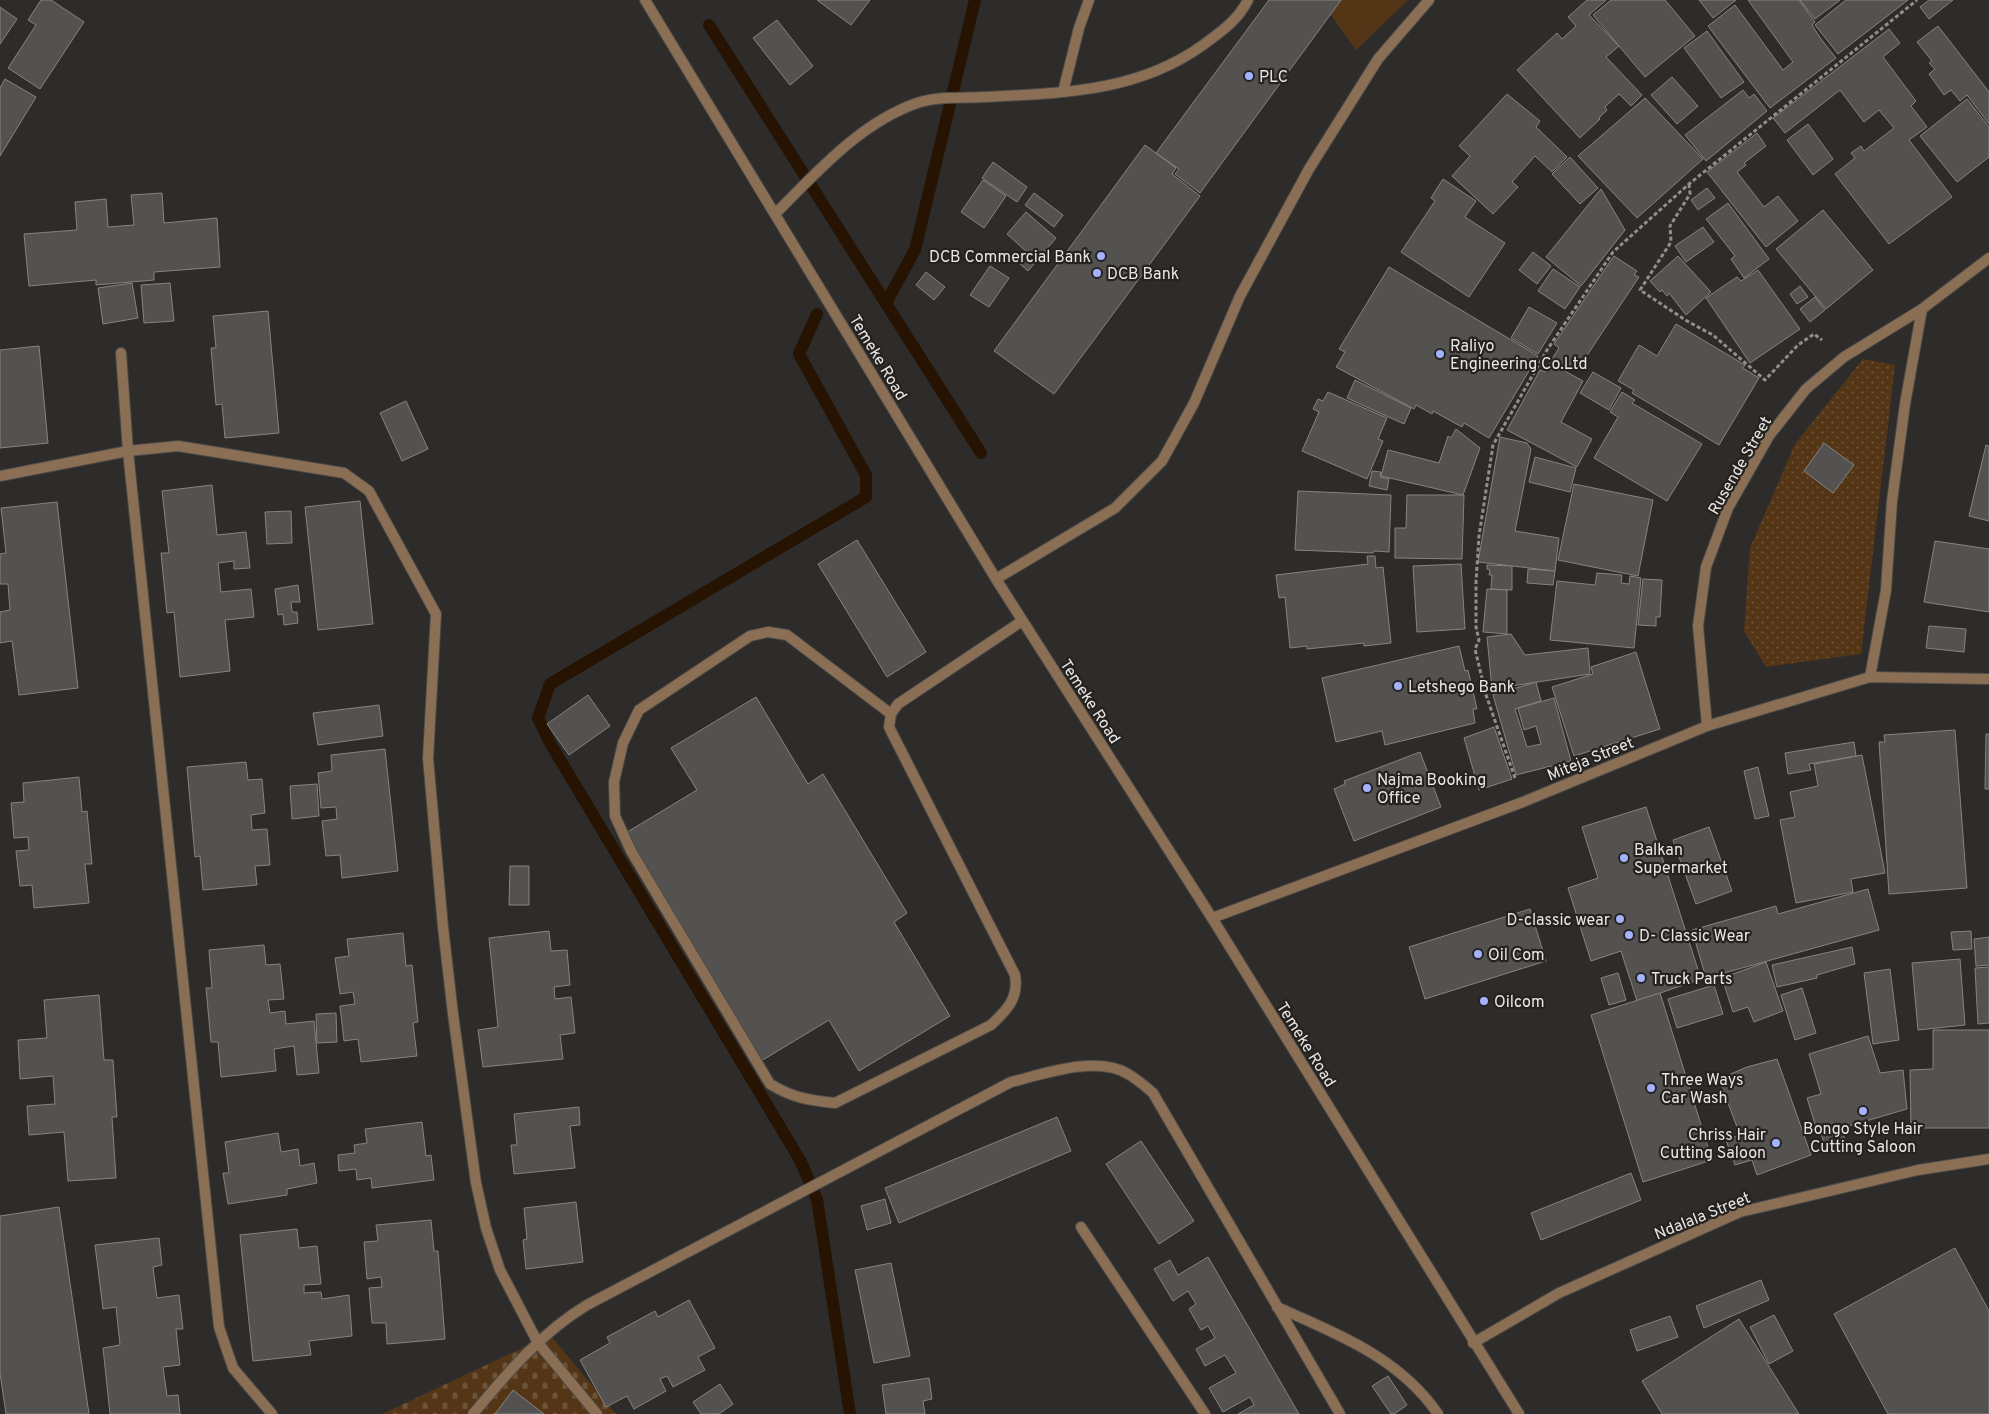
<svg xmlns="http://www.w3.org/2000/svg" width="1989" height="1414" font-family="Overpass,sans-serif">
	<defs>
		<pattern id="cemetery-stones" width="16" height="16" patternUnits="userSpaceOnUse" patternTransform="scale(1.25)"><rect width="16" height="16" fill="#543616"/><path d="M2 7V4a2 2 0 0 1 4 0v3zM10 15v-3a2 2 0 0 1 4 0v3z" fill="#6d5338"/></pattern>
		<pattern id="park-dots" width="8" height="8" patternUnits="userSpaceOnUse" patternTransform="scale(1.25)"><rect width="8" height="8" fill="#543616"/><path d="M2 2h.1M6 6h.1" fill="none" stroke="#6d5338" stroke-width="1.8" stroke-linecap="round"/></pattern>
	</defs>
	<rect width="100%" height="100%" fill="#2e2c2a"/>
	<path fill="#543616" d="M1320,0H1408L1356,50Z"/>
	<path fill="url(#cemetery-stones)" d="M550,1335L616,1414H382Z"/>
	<path fill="url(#park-dots)" d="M1863,359L1895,365L1861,654L1766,667L1744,631L1750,548L1795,444Z"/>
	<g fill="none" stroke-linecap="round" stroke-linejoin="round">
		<g stroke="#271301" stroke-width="12">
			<path d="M709,25L981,453"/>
			<path d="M884,299L886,303L915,250L975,0"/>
			<path d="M817,314L799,354L866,475V497L550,684L538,718L550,743L800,1160L817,1199L850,1414"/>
		</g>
	</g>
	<g fill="#545250" stroke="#868481">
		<path d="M41,0H51L84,22L40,89L8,68L36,25L28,20Z"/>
		<path d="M817,0H870L851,25Z"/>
		<path d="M1269,0H1341L1200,193L1175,174L1179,169L1156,153Z"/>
		<path d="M1587,0H1606L1589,15L1619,46L1606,57L1642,95L1631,106L1619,94L1605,107L1607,110L1599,118L1600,119L1580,138L1517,70L1557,33L1562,39L1576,26L1568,17Z"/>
		<path d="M1611,0H1665L1695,36L1645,77L1593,15Z"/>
		<path d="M1699,0H1736L1713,18Z"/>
		<path d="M1748,0H1799L1815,22L1812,25L1821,39L1836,58L1770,108L1708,26L1735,5L1783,70L1793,62Z"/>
		<path d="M1800,0H1840L1815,19Z"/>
		<path d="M1846,0H1908L1838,54L1815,25Z"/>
		<path d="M1929,0H1953L1929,19L1920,7Z"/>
		<path d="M0,7L17,19L0,44Z"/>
		<path d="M777,20L813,66L790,85L753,38Z"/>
		<path d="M1938,26L1989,92V124L1967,95L1960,101L1951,90L1944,95L1929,74L1935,69L1929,63L1932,61L1917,42Z"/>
		<path d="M1889,29L1900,43L1883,57L1916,101L1911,106L1927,127L1909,140L1952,197L1889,244L1835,174L1855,158L1851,153L1861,146L1864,151L1894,128L1879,110L1864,122L1840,90L1785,133L1773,118Z"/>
		<path d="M1707,31L1744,82L1721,98L1684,48Z"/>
		<path d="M1672,77L1698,106L1677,124L1651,95Z"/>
		<path d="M5,79L36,97L0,156V88Z"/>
		<path d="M1743,90L1749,98L1754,94L1767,111L1706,161L1685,135Z"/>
		<path d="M1507,94L1540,121L1536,127L1567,157L1552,172L1535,156L1512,182L1518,187L1493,214L1452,176L1470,156L1459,146Z"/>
		<path d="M1645,98L1703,159L1637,218L1578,156Z"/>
		<path d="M1967,99L1989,127V157L1957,182L1920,136Z"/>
		<path d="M1808,124L1833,159L1813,175L1787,140Z"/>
		<path d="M1757,133L1766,146L1744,163L1746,165L1737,172L1764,207L1778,196L1798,221L1766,247L1707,172Z"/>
		<path d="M1145,145L1176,168L1172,174L1200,196L1054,394L994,351Z"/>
		<path d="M1570,157L1598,188L1580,204L1552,174Z"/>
		<path d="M993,162L1027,187L1017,202L982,178Z"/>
		<path d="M1443,179L1476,201L1465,217L1505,243L1469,297L1401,252L1435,201L1431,198Z"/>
		<path d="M983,180L1006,196L984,228L961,212Z"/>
		<path d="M1707,188L1715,198L1698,210L1691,200Z"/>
		<path d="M1601,189L1625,230L1581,286L1546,257Z"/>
		<path d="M162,193L164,223L217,218L220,267L154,272V280L96,285V280L29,286L24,234L77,230L75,202L106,199L108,227L134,225L131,195Z"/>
		<path d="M1034,193L1063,215L1054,227L1025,205Z"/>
		<path d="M1728,203L1769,259L1744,278L1731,259L1735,256L1706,219Z"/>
		<path d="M1823,210L1873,270L1826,309L1776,249Z"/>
		<path d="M1026,212L1056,238L1028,271L1020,264L1029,254L1007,234Z"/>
		<path d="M1703,227L1714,242L1686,262L1675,246Z"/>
		<path d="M1533,252L1551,266L1537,284L1519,270Z"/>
		<path d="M1614,256L1637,271L1634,275L1639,277L1582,363L1575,358L1567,369L1552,359L1559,348L1554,344Z"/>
		<path d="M1678,256L1711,292L1686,315L1669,293L1667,296L1662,290L1660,292L1650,281Z"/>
		<path d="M990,266L1009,278L989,307L970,295Z"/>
		<path d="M1389,267L1538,356L1489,438L1464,423L1462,427L1433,411L1432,414L1416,405L1414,409L1336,367L1345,352L1339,349Z"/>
		<path d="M1553,269L1580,287L1565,309L1538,291Z"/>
		<path d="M1758,270L1800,329L1750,363L1706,298L1737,277L1741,281Z"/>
		<path d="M926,272L945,287L934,300L916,285Z"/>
		<path d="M132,283L138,318L103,324L98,288Z"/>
		<path d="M170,283L174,321L144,323L141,285Z"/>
		<path d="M1800,286L1808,297L1797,304L1790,294Z"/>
		<path d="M1815,297L1825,310L1810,322L1800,309Z"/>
		<path d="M1529,307L1557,323L1538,354L1511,338Z"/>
		<path d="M268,311L279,433L225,438L222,404L216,405L211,348H216L213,316Z"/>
		<path d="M1676,324L1745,365L1743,368L1759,378L1719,445L1632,393L1634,390L1618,381L1639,345L1657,356Z"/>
		<path d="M39,346L48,443L0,448V350Z"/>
		<path d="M1550,363L1583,381L1561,422L1592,439L1577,467L1507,430L1540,370L1545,372Z"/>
		<path d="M1593,372L1621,388L1609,410L1580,393Z"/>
		<path d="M1355,380L1411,408L1404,424L1347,398Z"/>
		<path d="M1328,392L1387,418L1378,439L1383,441L1367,479L1302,451L1319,412L1313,409L1318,399L1323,401Z"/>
		<path d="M1622,392L1635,400L1632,403L1702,444L1667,501L1594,458L1618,417L1610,412Z"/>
		<path d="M406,401L428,449L402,461L380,413Z"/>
		<path d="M1456,429L1480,448L1463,495L1381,476L1388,450L1439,463L1448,436L1451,438Z"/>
		<path d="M1500,437L1527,443L1531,449L1515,531L1559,538L1555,571L1478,562Z"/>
		<path d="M1824,443L1854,465L1833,493L1804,471Z"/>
		<path d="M1986,445L1989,446V521L1969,516Z"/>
		<path d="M1535,457L1576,468L1570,492L1529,482Z"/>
		<path d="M1372,471L1381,472L1380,477L1389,479L1387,490L1369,486Z"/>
		<path d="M1574,484L1653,500L1638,576L1558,560Z"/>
		<path d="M212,485L217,535L246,532L250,568L234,569V561L218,563L221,592L251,589L254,617L225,620L230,671L180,677L174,612L167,613L161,553H169L162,491Z"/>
		<path d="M1298,491L1391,495L1389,552L1374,551L1373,553L1295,550Z"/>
		<path d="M1407,495H1464L1462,559L1395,558V528H1406Z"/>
		<path d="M360,501L373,624L318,630L305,507Z"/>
		<path d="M57,502L78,688L19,695L12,641L0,643V612L10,610L8,584H0V554L6,553L1,508Z"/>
		<path d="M291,511L292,543L267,544L265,512Z"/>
		<path d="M857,540L926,652L887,677L818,564Z"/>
		<path d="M1935,541L1989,549V612L1924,602Z"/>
		<path d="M1367,556H1375L1376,568L1383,567L1391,643L1364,646V643L1307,649V646L1290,648L1285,597L1279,598L1276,575L1368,564Z"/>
		<path d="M1461,564L1465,629L1417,632L1413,566Z"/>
		<path d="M1487,565L1512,566V590L1491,589L1492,575H1489L1490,570L1487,569Z"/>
		<path d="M1528,569L1555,571L1553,585L1527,583Z"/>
		<path d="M1597,573L1622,575L1621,583L1629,584L1630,576L1641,578L1634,648L1550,640L1557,581L1595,585Z"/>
		<path d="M1643,579L1662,580L1660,617H1656V626L1638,625Z"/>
		<path d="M298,585L300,602H291L292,612H297L298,623L284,625L283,614L278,615L275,589Z"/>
		<path d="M1487,589L1507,590V634L1483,632Z"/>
		<path d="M1929,626L1966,629L1964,652L1926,648Z"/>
		<path d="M1511,634L1525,655L1588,648L1590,674L1492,689L1487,637Z"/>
		<path d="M1459,646L1465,671L1468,670L1477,709H1473L1475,723L1385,745L1382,731L1336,742L1322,678Z"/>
		<path d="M1636,652L1660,729L1574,756L1552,687L1593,674L1591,667Z"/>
		<path d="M1536,682L1541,701L1515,709L1527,747L1541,744L1536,726L1524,730L1518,708L1554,698L1571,761L1516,775L1493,695Z"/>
		<path d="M588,695L610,726L569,755L547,724Z"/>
		<path d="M756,697L808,784L823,774L907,913L894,922L950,1016L859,1071L829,1020L761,1061L624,834L697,790L671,748Z"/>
		<path d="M379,705L383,736L318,745L313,713Z"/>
		<path d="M1494,727L1512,779L1479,790L1464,738Z"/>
		<path d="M1955,730L1967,888L1889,894L1879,742H1885L1884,735Z"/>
		<path d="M1986,734H1989V789H1985Z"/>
		<path d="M1854,742L1856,756L1809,764L1811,770L1788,774L1785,753Z"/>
		<path d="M385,749L398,871L342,878L340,855L326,856L322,821L337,819L336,807L321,808L318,773L332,771L331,755Z"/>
		<path d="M1420,752L1441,807L1354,841L1334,789L1345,784L1344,781Z"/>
		<path d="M1862,755L1885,873L1851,879L1853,892L1796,903L1780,820L1795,817L1790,792L1818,786L1814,764Z"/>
		<path d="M246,762L248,780L262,779L265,813L251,815L252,830L267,829L270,865L255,866L257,885L203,890L200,856L195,857L187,767Z"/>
		<path d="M1758,767L1769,816L1755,819L1744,771Z"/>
		<path d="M79,777L82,812L87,811L92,864H85L89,903L34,908L32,885L20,886L16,851L29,850L28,837L14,838L11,803L24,802L23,783Z"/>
		<path d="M317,784L319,816L292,819L290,786Z"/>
		<path d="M1646,807L1701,979L1637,1001L1621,951L1591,961L1568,888L1598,878L1582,827Z"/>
		<path d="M1709,827L1732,891L1696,904L1673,840Z"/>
		<path d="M510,866H529V905H509Z"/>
		<path d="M1868,889L1879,930L1706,978L1692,930L1776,906L1778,914Z"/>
		<path d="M1530,909L1546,961L1425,999L1409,947Z"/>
		<path d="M549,931L551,951L567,950L570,985L554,987L555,999L571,997L575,1033L560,1035L563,1059L483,1067L478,1030L498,1027L489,938Z"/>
		<path d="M1971,931L1972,949L1953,950L1951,932Z"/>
		<path d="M403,933L406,966L412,965L418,1022L413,1023L417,1056L361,1062L358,1039L344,1041L340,1006L355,1004L353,992L340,994L335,958L349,956L347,939Z"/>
		<path d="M1989,937V965L1976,966L1974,939Z"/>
		<path d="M264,945L266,965L280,964L284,999L268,1000L270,1013L285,1011L286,1024L314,1021L319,1073L297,1075L294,1046L274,1049L276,1071L221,1077L218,1042H211L206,988H212L209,950Z"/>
		<path d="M1852,947L1855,964L1817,975V978L1777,987L1772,965Z"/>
		<path d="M1960,959L1965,1025L1918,1030L1912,963Z"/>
		<path d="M1766,962L1783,1011L1754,1022L1748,1007L1733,1012L1722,978Z"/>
		<path d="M1989,967V1023L1978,1024L1975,968Z"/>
		<path d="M1890,969L1899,1040L1873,1044L1864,973Z"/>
		<path d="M1618,973L1626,1000L1609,1005L1601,978Z"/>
		<path d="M1714,985L1723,1014L1677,1028L1668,999Z"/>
		<path d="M1802,988L1816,1033L1795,1040L1781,995Z"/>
		<path d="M1660,993L1712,1160L1643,1182L1591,1015Z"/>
		<path d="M99,995L104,1060H113L117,1117H112L116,1178L68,1181L64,1132L29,1135L27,1106L55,1104L53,1076L20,1079L18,1040L47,1038L44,1000Z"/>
		<path d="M336,1013L337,1042L317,1043L316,1014Z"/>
		<path d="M1933,1030H1989V1128H1911L1910,1070L1933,1069Z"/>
		<path d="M1868,1036L1880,1073L1903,1070L1907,1109L1842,1128L1845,1141L1825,1146L1821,1133L1818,1134L1807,1098L1821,1094L1809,1054Z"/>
		<path d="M1777,1059L1811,1155L1757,1175L1752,1160L1735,1165L1726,1140L1740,1135L1719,1079L1747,1067Z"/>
		<path d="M579,1107L580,1125L570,1126L575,1168L514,1174L511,1145H517L514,1114Z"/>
		<path d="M1057,1117L1071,1151L899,1223L885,1188Z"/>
		<path d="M422,1122L426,1156L431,1155L434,1180L372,1188L371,1178L357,1180L356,1169L339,1171L338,1155L355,1153L354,1145L367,1143L365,1129Z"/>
		<path d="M278,1133L281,1152L298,1149L300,1166L314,1163L317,1183L287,1189V1195L228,1204L223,1173H229L225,1142Z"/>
		<path d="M1141,1141L1194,1221L1159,1244L1106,1164Z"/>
		<path d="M1631,1173L1641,1200L1541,1240L1531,1213Z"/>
		<path d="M885,1199L891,1223L867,1230L861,1206Z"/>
		<path d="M576,1202L583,1262L526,1269L523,1240L527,1239L524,1208Z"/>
		<path d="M59,1207L89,1414H6L0,1373V1216Z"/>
		<path d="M431,1220L434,1251H438L445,1339L387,1344L386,1323H372L369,1288L382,1287L381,1277L367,1279L364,1242L378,1241L376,1225Z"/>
		<path d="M297,1229L299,1248L317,1246L321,1284L304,1285V1293L321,1292L322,1299L349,1295L352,1336L309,1341L311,1355L253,1361L240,1235Z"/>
		<path d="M159,1238L162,1265L153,1267L157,1298L179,1295L183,1329H176L180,1365L163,1367L167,1396L178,1395L180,1414H110L103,1348L120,1345L116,1307L103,1309L95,1245Z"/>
		<path d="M1955,1248L1989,1311V1414H1888L1834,1314Z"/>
		<path d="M1208,1257L1299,1414H1238L1254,1405L1250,1397L1223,1412L1209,1388L1236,1373L1225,1355L1205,1366L1196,1349L1215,1338L1208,1326L1201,1330L1189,1309L1196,1304L1188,1291L1173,1301L1154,1269L1170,1260L1178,1275Z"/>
		<path d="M891,1263L910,1356L874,1363L855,1270Z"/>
		<path d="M1761,1280L1769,1300L1704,1328L1696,1306Z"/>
		<path d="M689,1300L715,1348L698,1357L705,1370L673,1387L667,1376L660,1379L666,1391L634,1409L627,1396L606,1407L580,1360L610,1343L607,1337L655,1311L658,1317Z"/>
		<path d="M1774,1315L1793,1351L1769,1364L1750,1327Z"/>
		<path d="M1670,1316L1678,1337L1637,1351L1630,1330Z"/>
		<path d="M1739,1319L1799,1414H1662L1642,1381Z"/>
		<path d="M1388,1376L1407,1405L1394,1414H1391L1372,1386Z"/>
		<path d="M929,1378L932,1399L923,1401L925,1414H886L882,1385Z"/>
		<path d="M720,1384L733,1404L719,1414H701L693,1402Z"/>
		<path d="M513,1390L544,1414H495Z"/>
	</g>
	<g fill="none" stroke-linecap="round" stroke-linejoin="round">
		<g stroke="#4c4a48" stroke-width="12">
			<g id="service">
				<path d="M1063,92L1079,28L1089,0"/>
				<path d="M775,214C817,172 860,123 917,103C939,96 963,98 985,97C1063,93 1138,92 1203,45C1221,32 1238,20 1248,0"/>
				<path d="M891,714L787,635L768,632L750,636L639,710L623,743L614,782L615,816L631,851L770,1084C793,1098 808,1100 835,1103L991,1025C1007,1010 1019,998 1015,975L889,727L891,714L898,704L1022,621"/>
				<path d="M1081,1227L1205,1414"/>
			</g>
		</g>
		<g stroke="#4c4a48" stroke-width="12">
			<g id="minor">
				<path d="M121,353L128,451L219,1327L233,1368L272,1414"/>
				<path d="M0,476L128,451L178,446L344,473L369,491L436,614L428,758L443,927L453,1014L476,1183L486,1228L500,1270L538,1343L597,1414"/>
				<path d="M996,579L1115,508L1162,461L1194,403L1240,296L1309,169L1378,59L1429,0"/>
				<path d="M1870,677L1886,590L1892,501L1905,404L1922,309"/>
				<path d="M1707,726L1698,626L1706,567L1728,508L1769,436L1806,389L1844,357L1922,309L1989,258"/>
				<path d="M1212,918L1523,802L1707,726L1870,677L1989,679"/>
				<path d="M1277,1307C1337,1334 1399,1357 1438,1414"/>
				<path d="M1473,1343L1559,1293L1740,1212L1918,1170L1989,1159"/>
				<path d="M473,1414C507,1373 542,1332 587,1305L1011,1082C1044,1074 1096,1055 1128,1074C1137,1079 1145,1086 1153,1093L1340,1414"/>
			</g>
		</g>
		<g stroke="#4c4a48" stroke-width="12">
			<path id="tertiary" d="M645,0L996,579L1212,918L1519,1414"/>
		</g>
		<g stroke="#918f8d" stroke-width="3" stroke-dasharray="4 2.5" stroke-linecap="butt">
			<path d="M1689,184L1690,194L1670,226L1671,242L1640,290L1687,321L1713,335L1765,380L1798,345L1814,334L1822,340"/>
			<path d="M1515,778L1486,695L1475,649L1479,640L1476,627V582L1479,536L1493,445L1547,350L1613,252L1689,184L1917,0"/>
		</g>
		<use href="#service" stroke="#8b6f55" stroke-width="10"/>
		<use href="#minor" stroke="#8b6f55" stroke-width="10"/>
		<use href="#tertiary" stroke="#8b6f55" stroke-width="10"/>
	</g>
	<g fill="#a3b2fd" stroke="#252220" stroke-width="2">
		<circle cx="1249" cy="76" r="5"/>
		<circle cx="1101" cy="256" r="5"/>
		<circle cx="1097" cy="273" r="5"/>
		<circle cx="1440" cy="354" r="5"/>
		<circle cx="1398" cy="686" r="5"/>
		<circle cx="1367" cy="788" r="5"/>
		<circle cx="1624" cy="858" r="5"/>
		<circle cx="1620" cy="919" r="5"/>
		<circle cx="1629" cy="935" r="5"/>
		<circle cx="1478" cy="954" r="5"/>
		<circle cx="1641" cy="978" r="5"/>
		<circle cx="1484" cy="1001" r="5"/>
		<circle cx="1651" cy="1088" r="5"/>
		<circle cx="1863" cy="1111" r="5"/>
		<circle cx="1776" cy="1143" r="5"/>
	</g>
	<g text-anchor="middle" stroke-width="4.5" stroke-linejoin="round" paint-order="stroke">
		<g font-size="16" fill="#e9e7e6" stroke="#252220" text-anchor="start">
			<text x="1259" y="82">PLC</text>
			<text x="1091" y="262" text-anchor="end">DCB Commercial Bank</text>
			<text x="1107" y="279">DCB Bank</text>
			<text x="1450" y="351">Raliyo<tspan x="1450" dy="18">Engineering Co.Ltd</tspan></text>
			<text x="1408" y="692">Letshego Bank</text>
			<text x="1377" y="785">Najma Booking<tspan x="1377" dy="18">Office</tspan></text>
			<text x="1634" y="855">Balkan<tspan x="1634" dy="18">Supermarket</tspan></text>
			<text x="1610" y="925" text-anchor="end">D-classic wear</text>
			<text x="1639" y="941">D- Classic Wear</text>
			<text x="1488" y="960">Oil Com</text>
			<text x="1651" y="984">Truck Parts</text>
			<text x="1494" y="1007">Oilcom</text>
			<text x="1661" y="1085">Three Ways<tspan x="1661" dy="18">Car Wash</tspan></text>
			<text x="1863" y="1134" text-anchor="middle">Bongo Style Hair<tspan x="1863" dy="18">Cutting Saloon</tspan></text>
			<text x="1766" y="1140" text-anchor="end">Chriss Hair<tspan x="1766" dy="18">Cutting Saloon</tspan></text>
		</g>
		<g font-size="16" fill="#e9e7e6" stroke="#252220">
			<text transform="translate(879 357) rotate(59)" y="6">Temeke Road</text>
			<text transform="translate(1739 465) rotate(-60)" y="6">Rusende Street</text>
			<text transform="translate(1091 701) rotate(57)" y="6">Temeke Road</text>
			<text transform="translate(1590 758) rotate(-22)" y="6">Miteja Street</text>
			<text transform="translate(1307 1044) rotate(58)" y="6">Temeke Road</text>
			<text transform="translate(1702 1215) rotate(-22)" y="6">Ndalala Street</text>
		</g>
	</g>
</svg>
